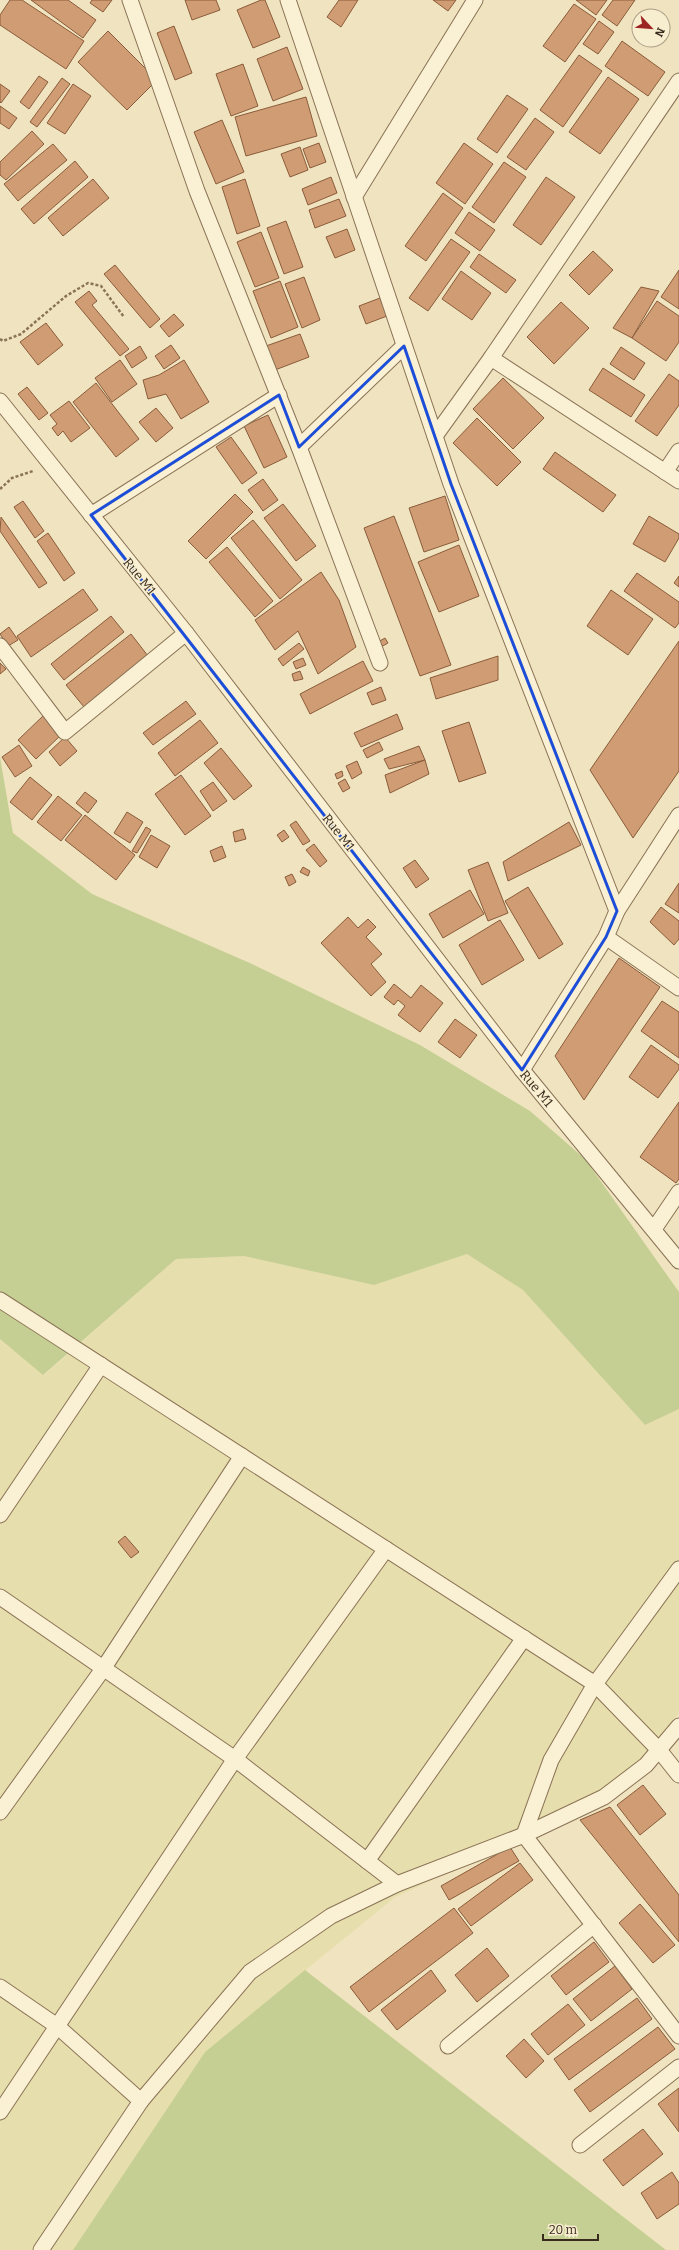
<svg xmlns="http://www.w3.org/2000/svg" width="679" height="2250" font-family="Bitter,serif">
	<rect width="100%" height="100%" fill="#f0e3bf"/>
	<path fill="#e6deac" d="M467,1254L523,1290L645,1425L679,1409V1713L611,1800L395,1897L205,2052L73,2250H0V1339L44,1375L176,1259L244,1256L374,1285Z"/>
	<g fill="#c6cf93">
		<path d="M0,757L13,833L92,894L252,964L420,1045L530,1111L585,1159L679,1292V1409L645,1425L523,1290L467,1254L374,1285L244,1256L176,1259L43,1375L0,1339Z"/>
		<path d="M305,1970L666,2250H73L205,2052Z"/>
	</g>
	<g fill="#d09c73" stroke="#8a5c3b">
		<path d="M10,0H22L84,41L66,69L0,25V15Z"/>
		<path d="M31,0H68L96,20L83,38Z"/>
		<path d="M92,0H112L103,12L90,3Z"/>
		<path d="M185,0H216L220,10L192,20Z"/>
		<path d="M261,0H265L280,37L253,48L237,10Z"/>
		<path d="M339,0H358L341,27L327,17Z"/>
		<path d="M433,0H456L448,11Z"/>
		<path d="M576,0H607L596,15Z"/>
		<path d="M613,0H635L617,26L602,15Z"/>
		<path d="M574,4L596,19L565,62L543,46Z"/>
		<path d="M599,21L614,32L598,54L583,44Z"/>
		<path d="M174,26L192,73L175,80L157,33Z"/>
		<path d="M108,31L157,80L127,110L78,62Z"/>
		<path d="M622,41L665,72L648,96L605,66Z"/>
		<path d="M287,47L303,89L273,101L257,59Z"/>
		<path d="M579,55L602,71L563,127L540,110Z"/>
		<path d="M243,64L258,106L231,116L216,74Z"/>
		<path d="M39,76L48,82L29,109L20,102Z"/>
		<path d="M608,77L639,99L600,154L569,132Z"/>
		<path d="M62,78L70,84L37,127L30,122Z"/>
		<path d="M0,84L10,91L1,103L0,102Z"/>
		<path d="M73,84L91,96L65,134L47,123Z"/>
		<path d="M507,95L528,109L497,153L477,139Z"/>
		<path d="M306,97L317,136L246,156L235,117Z"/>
		<path d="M0,106L17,118L9,129L0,123Z"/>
		<path d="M535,118L554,132L526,170L507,157Z"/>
		<path d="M222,120L244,172L216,184L194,132Z"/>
		<path d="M32,131L44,144L6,180L0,175V162Z"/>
		<path d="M319,143L326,162L310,168L303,149Z"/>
		<path d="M464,143L493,164L465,204L436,183Z"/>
		<path d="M53,144L67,160L18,201L4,184Z"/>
		<path d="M300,147L308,170L290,177L281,154Z"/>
		<path d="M75,161L88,177L34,224L21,209Z"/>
		<path d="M504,162L526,177L494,223L472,207Z"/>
		<path d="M331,177L337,193L308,205L302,189Z"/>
		<path d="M546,177L575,197L541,245L513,225Z"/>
		<path d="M93,179L109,198L63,236L48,218Z"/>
		<path d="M245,179L260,226L237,234L222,187Z"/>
		<path d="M443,193L463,208L426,261L405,246Z"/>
		<path d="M339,199L346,216L315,228L309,210Z"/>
		<path d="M469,212L495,230L480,251L455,233Z"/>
		<path d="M286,221L303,267L284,274L267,228Z"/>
		<path d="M347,229L355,250L335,258L326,237Z"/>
		<path d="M261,232L279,278L255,287L237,242Z"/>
		<path d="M451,239L470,252L428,311L409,298Z"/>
		<path d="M593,251L613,270L589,295L569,275Z"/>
		<path d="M479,254L516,280L506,293L470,267Z"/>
		<path d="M115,265L160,319L150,328L104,274Z"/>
		<path d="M679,270V309L661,297Z"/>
		<path d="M461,271L491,293L472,320L442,299Z"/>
		<path d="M304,277L320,320L302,328L285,284Z"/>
		<path d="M280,281L298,327L271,338L253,291Z"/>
		<path d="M641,287L659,291L632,338L613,328Z"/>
		<path d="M89,291L97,301L92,305L129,349L120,356L75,302Z"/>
		<path d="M380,298L387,316L366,324L359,306Z"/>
		<path d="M657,301L679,316V342L666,361L632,338Z"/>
		<path d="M561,302L589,328L554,364L527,337Z"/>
		<path d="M174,314L184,325L169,337L160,326Z"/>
		<path d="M46,323L63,345L38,365L20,342Z"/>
		<path d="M300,334L309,357L275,370L266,346Z"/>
		<path d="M171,345L180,358L164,369L155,356Z"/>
		<path d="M140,346L147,358L132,368L125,356Z"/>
		<path d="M621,347L645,363L634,380L610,364Z"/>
		<path d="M120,360L137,384L112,402L95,378Z"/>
		<path d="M184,360L209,402L181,419L166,394L148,399L143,380L159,375Z"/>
		<path d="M603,368L645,395L631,417L589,390Z"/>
		<path d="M669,374L679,381V405L657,436L635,421Z"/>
		<path d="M503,378L544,418L513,449L473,409Z"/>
		<path d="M96,383L139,439L116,457L73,402Z"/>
		<path d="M27,387L48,413L39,420L18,394Z"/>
		<path d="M69,401L90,428L71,442L63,431L58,436L52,428L57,424L50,415Z"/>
		<path d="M156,408L173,428L156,442L139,422Z"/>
		<path d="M268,415L287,457L264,468L244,426Z"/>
		<path d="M477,418L521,462L497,486L453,443Z"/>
		<path d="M231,437L257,473L242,484L216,447Z"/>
		<path d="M555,452L616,495L603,512L543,469Z"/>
		<path d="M263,479L278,500L263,511L248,490Z"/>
		<path d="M235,494L253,512L206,559L188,541Z"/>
		<path d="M445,496L459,540L424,552L409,508Z"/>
		<path d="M23,501L44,531L35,538L14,507Z"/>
		<path d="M283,504L316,546L296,561L264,518Z"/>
		<path d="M394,516L451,665L420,676L364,528Z"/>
		<path d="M649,516L679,534V538L665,562L633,544Z"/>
		<path d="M1,517L47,583L39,588L0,531Z"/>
		<path d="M253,520L302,580L280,599L231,538Z"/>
		<path d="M48,533L75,573L64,581L37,541Z"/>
		<path d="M459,545L479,596L439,612L418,562Z"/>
		<path d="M227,547L273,601L255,617L209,562Z"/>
		<path d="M321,572L339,600L356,647L318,674L298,631L275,650L255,620Z"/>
		<path d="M637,573L679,602V623L675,628L624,591Z"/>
		<path d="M679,576V587L674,583Z"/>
		<path d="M83,589L98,610L31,657L17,636Z"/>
		<path d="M611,590L653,619L628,655L587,626Z"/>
		<path d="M111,616L124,632L64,680L51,664Z"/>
		<path d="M9,627L18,640L8,646L0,634Z"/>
		<path d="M131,634L148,656L84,707L66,685Z"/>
		<path d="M385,638L388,643L381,647L378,642Z"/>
		<path d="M679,641V771L633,838L590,770Z"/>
		<path d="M299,643L304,649L283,666L278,659Z"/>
		<path d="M498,656V680L436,699L430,678Z"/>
		<path d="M303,658L306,665L296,669L293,662Z"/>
		<path d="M363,661L373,681L310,714L300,694Z"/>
		<path d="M0,663L6,669L0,674Z"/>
		<path d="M300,671L303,679L294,681L292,674Z"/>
		<path d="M381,687L386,700L372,705L367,693Z"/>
		<path d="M186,701L196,714L153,745L143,733Z"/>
		<path d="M397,714L403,729L361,747L354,733Z"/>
		<path d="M44,715L63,733L36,759L18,740Z"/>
		<path d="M200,720L218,743L175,776L158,753Z"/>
		<path d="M469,722L486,773L459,782L442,731Z"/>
		<path d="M65,737L77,751L60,766L49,752Z"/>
		<path d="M379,742L383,750L367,758L363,750Z"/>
		<path d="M19,745L32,766L15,777L2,757Z"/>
		<path d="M419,746L425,760L389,769L384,759Z"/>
		<path d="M221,748L252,786L234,800L204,763Z"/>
		<path d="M425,760L429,774L390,793L385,775Z"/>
		<path d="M357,761L362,773L352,779L346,766Z"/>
		<path d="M342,771L343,776L337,779L335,774Z"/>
		<path d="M181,775L211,816L185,835L155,794Z"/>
		<path d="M30,777L52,795L32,820L10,802Z"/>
		<path d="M345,779L350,788L343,792L338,783Z"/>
		<path d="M213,782L227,801L213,811L200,791Z"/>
		<path d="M85,792L97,801L88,813L76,803Z"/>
		<path d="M58,796L82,815L61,841L37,822Z"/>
		<path d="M127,812L143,822L130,843L114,833Z"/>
		<path d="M85,815L135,855L116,880L65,840Z"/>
		<path d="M296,821L310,841L303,845L290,825Z"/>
		<path d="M569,822L581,845L508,881L503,862Z"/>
		<path d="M146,827L151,830L137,853L132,851Z"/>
		<path d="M243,829L246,839L235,842L233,832Z"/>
		<path d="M284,830L289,837L282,842L277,835Z"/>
		<path d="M151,835L170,846L157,868L139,857Z"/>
		<path d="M314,844L327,861L320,867L306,850Z"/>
		<path d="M222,846L226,857L214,862L210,851Z"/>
		<path d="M415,860L429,879L416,888L403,868Z"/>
		<path d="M488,862L508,913L488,921L468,870Z"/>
		<path d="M303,867L310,871L308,876L300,872Z"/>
		<path d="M292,874L296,882L289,886L285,877Z"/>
		<path d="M679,883V913L665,904Z"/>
		<path d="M528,887L563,944L539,959L505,901Z"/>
		<path d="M470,890L484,914L443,938L429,914Z"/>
		<path d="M661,907L679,921V939L674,945L650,922Z"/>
		<path d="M348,917L358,928L368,919L376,927L366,937L382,954L371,964L386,982L371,996L321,943Z"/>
		<path d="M500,920L524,960L482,985L459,945Z"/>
		<path d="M619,958L660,987L584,1100L555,1056Z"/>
		<path d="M394,984L411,998L421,985L443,1003L420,1032L398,1015L405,1006L398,1000L394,1005L384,997Z"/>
		<path d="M662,1001L679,1012V1058L641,1031Z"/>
		<path d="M455,1019L477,1035L460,1058L438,1042Z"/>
		<path d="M651,1045L679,1065V1069L658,1098L629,1077Z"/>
		<path d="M679,1102V1179L676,1183L640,1157Z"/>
		<path d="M125,1536L139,1552L131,1558L118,1542Z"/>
		<path d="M643,1785L666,1814L640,1835L617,1805Z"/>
		<path d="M610,1807L679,1895V1942L580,1820Z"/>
		<path d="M510,1847L519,1861L449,1900L441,1886Z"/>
		<path d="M520,1863L533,1880L471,1926L458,1909Z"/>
		<path d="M640,1904L675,1945L653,1963L619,1923Z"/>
		<path d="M454,1908L473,1933L369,2012L350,1987Z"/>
		<path d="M594,1942L609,1962L566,1995L551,1976Z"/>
		<path d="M487,1948L509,1976L477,2002L455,1975Z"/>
		<path d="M615,1966L632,1989L591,2021L573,1999Z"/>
		<path d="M431,1970L446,1991L397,2030L381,2010Z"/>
		<path d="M637,1998L652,2019L569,2080L554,2059Z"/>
		<path d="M568,2004L585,2025L548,2055L531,2034Z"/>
		<path d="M658,2027L675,2049L590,2112L574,2090Z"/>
		<path d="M524,2039L544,2061L526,2078L506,2056Z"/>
		<path d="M679,2088V2132L658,2104Z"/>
		<path d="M643,2129L663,2154L623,2186L603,2160Z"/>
		<path d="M672,2172L679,2183V2204L657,2219L641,2193Z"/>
	</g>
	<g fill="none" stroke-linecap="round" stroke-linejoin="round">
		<g stroke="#8a7356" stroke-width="17">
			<g id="street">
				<path d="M130,0L197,191L299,447L380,663"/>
				<path d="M288,0L451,484L617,911"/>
				<path d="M354,197L475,0"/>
				<path d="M491,358L679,481"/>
				<path d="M0,401L186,633L522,1070L679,1261"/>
				<path d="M435,436L491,358L679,81"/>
				<path d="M299,447L404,346"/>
				<path d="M665,472L679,451"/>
				<path d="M91,515L279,395"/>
				<path d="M0,646L65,732L186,633"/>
				<path d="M606,937L679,988"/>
				<path d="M522,1070L606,937L617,911L679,815"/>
				<path d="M654,1229L679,1192"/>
				<path d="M0,1300L595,1684L659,1750L679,1775"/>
				<path d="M0,1515L101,1365"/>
				<path d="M679,1569L595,1684L551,1760L524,1835L679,2036"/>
				<path d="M0,1597L235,1759L397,1884"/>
				<path d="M0,1812L103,1669L242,1456"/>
				<path d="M367,1861L524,1638"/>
				<path d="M0,1987L57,2026L141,2101"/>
				<path d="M448,2046L594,1925"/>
				<path d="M0,2112L235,1759L386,1549"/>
				<path d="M580,2145L679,2067"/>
				<path d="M41,2250L141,2101L250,1972L331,1916L397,1884L524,1835L604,1797L646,1765L679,1726"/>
			</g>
		</g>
		<g stroke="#8a7356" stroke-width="2.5" stroke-dasharray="3 2" stroke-linecap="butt">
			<path d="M0,339L3,341L21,334L66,296L88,283L101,286L124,317"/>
			<path d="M0,489L12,478L33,471"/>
		</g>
		<use href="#street" stroke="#faf0d3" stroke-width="15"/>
	</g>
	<path fill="none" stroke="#1d4ed8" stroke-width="3" stroke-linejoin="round" d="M404,346L451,484L617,911L606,937L522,1070L91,515L279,395L299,447Z"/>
	<g text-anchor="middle" stroke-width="3" stroke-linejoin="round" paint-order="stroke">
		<g font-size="13" fill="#382a1c" stroke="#f7edcf">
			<text transform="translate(140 576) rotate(51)" y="5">Rue M1</text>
			<text transform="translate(339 832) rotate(52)" y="5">Rue M1</text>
			<text transform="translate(537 1088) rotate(50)" y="5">Rue M1</text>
		</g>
	</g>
	<g transform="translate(651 28) rotate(116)"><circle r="19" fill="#f7edcf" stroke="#ab9f87"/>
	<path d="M0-3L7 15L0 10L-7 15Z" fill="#9c2523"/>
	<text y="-6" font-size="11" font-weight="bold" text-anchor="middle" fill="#382a1c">N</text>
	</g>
	<path d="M543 2234v6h55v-6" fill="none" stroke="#382a1c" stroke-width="2"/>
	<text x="549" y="2234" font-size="12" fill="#382a1c" stroke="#f7edcf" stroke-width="3" paint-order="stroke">20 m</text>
</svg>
